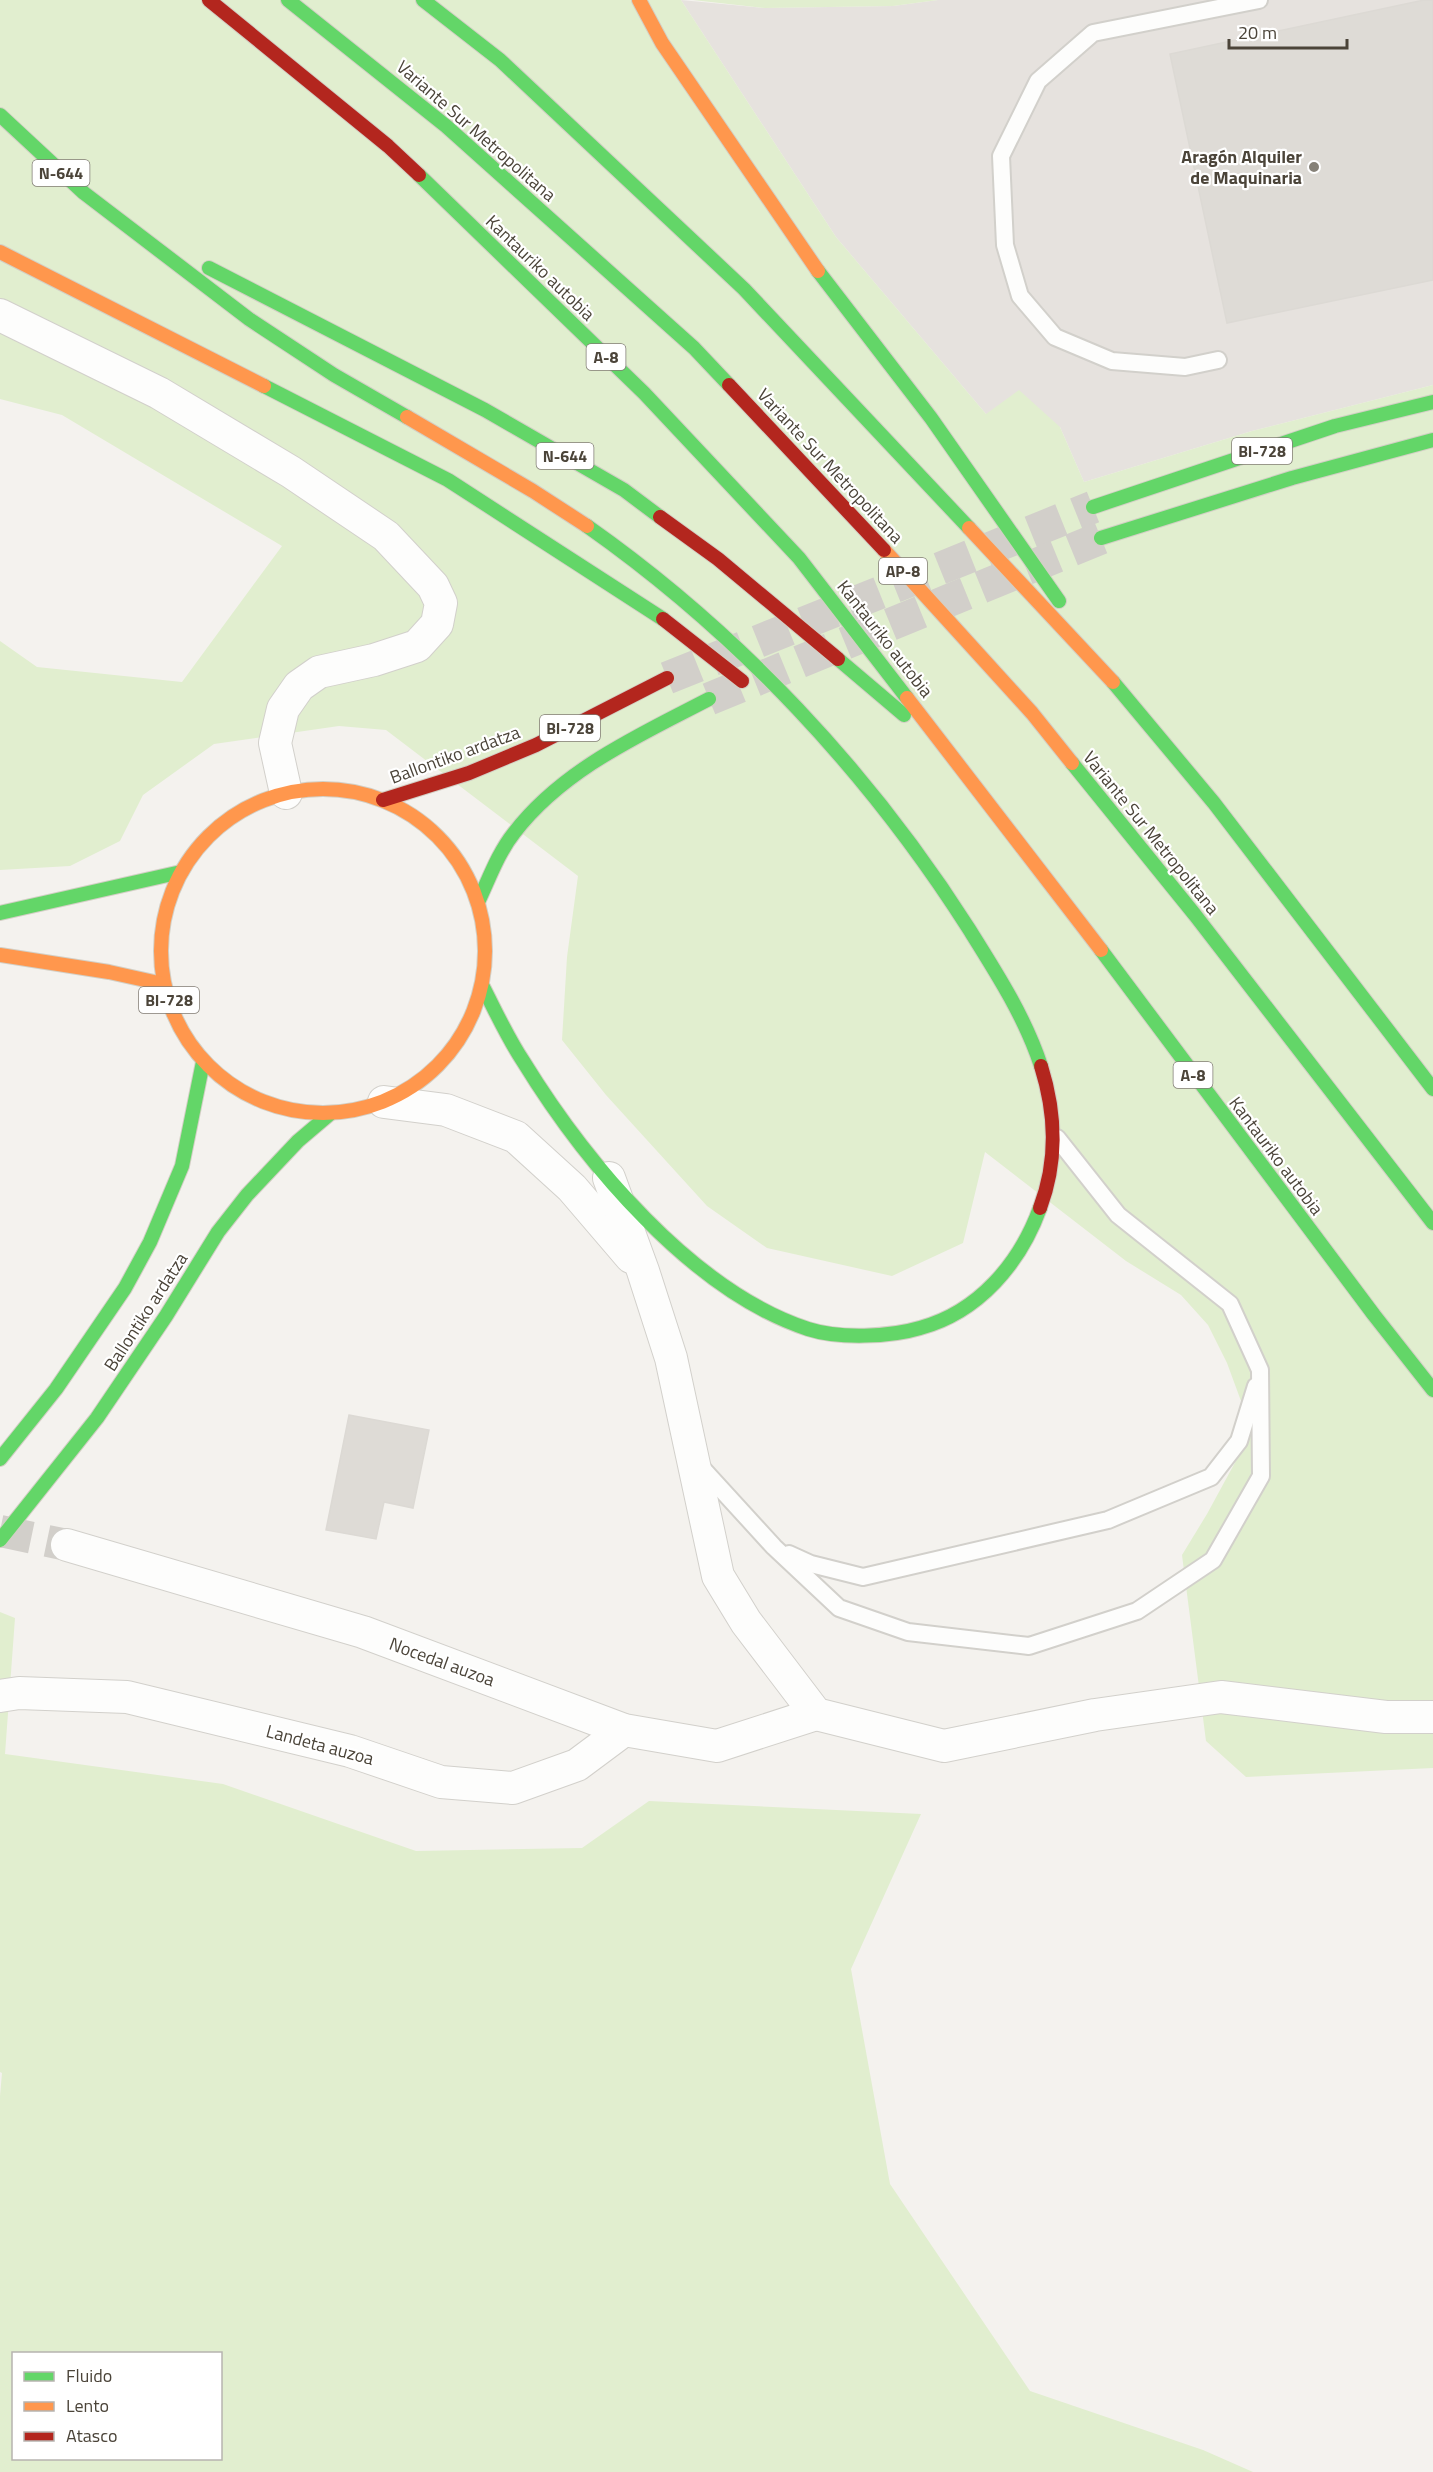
<svg xmlns="http://www.w3.org/2000/svg" width="1433" height="2472" font-family="'Titillium Web',sans-serif">
	<rect width="100%" height="100%" fill="#f4f2ee"/>
	<path fill="#e6e2de" d="M681,0L765,8L893,6L938,0H1433V385L1252,431L1084,482L1060,427L986,414L836,237Z"/>
	<g fill="#e1eecf" fill-rule="evenodd">
		<path d="M0,0H681L836,237L986,414L1019,390L1060,427L1084,482L1252,431L1433,385V1768L1246,1777L1206,1741L1182,1555L1207,1514L1238,1457L1241,1401L1227,1363L1208,1325L1181,1295L1126,1261L985,1152L963,1243L892,1276L767,1248L707,1206L606,1095L562,1040L567,957L578,876L386,730L339,726L214,744L143,795L120,841L70,866L0,870V641L37,667L182,682L282,546L62,415L0,399Z"/>
		<path d="M693,0H938L893,6L765,8Z"/>
		<path d="M0,1612L15,1618L5,1754L223,1784L416,1851L582,1848L649,1801L921,1814L851,1969L890,2184L1030,2391L1203,2450L1253,2472H0V2096L2,2073L0,2072ZM14,2354H220V2458H14Z"/>
	</g>
	<g fill="#dedbd6" stroke="#dcd9d4" stroke-width="1.5">
		<path d="M1424,0H1433V280L1227,323L1170,54Z"/>
		<path d="M349,1415L429,1430L413,1508L384,1502L376,1539L326,1530Z"/>
	</g>
	<g fill="none" stroke-linecap="round" stroke-linejoin="round">
		<path stroke="#d2cfca" stroke-width="32" stroke-dasharray="32 16" stroke-linecap="butt" d="M0,1531L67,1545"/>
		<g stroke="#d2cfca" stroke-width="33" stroke-dasharray="33 16" stroke-linecap="butt">
			<path d="M667,678L1093,507"/>
			<path d="M709,699L1101,538"/>
		</g>
		<g stroke="#d2d0cb" stroke-width="20">
			<g id="lane">
				<path d="M1218,360L1185,367L1112,361L1055,337L1020,296L1005,245L1001,156L1038,81L1093,33L1259,0"/>
				<path d="M699,1465L774,1547L839,1608L908,1632L1029,1646L1137,1611L1213,1560L1261,1476L1260,1370L1230,1304L1118,1215L1057,1138"/>
				<path d="M789,1554L811,1564L863,1577L1108,1520L1211,1477L1239,1441L1256,1386"/>
			</g>
		</g>
		<g stroke="#d2d0cb" stroke-width="34">
			<g id="street">
				<path d="M0,315L159,393L291,472L386,536L433,586L441,603L437,624L417,646L374,660L319,672L299,686L283,709L275,743L286,793"/>
				<path d="M384,1102L446,1110L516,1137L572,1188L631,1257"/>
				<path d="M609,1178L643,1271L671,1358L718,1576L746,1622L816,1714L944,1746L1095,1715L1221,1697L1386,1717H1433"/>
				<path d="M67,1545L363,1632L624,1730L717,1746L816,1714"/>
				<path d="M0,1696L19,1693L127,1697L350,1751L441,1782L513,1788L577,1765L624,1730"/>
			</g>
		</g>
		<g stroke="#d3cfc5" stroke-width="16">
			<g id="fast">
				<path d="M288,0L446,126L694,348L729,385"/>
				<path d="M423,0L500,60L744,289L969,528"/>
				<path d="M0,115L84,193L249,319L334,375L407,417"/>
				<path d="M419,175L644,393L799,558L907,698"/>
				<path d="M209,268L485,410L624,490L660,517"/>
				<path d="M818,271L931,418L1059,601"/>
				<path d="M264,386L448,480L663,619"/>
				<path d="M1093,507L1335,426L1433,402"/>
				<path d="M587,526C739,633 869,772 969,929C996,972 1025,1017 1041,1066"/>
				<path d="M1101,538L1292,478L1433,440"/>
				<path d="M838,659L904,715"/>
				<path d="M1113,682L1214,803L1433,1089"/>
				<path d="M1072,763L1195,915L1433,1223"/>
				<path d="M478,902C489,879 498,853 514,833C563,769 640,735 709,699"/>
				<path d="M0,913L181,872"/>
				<path d="M1101,950L1374,1315L1433,1390"/>
				<path d="M482,985C495,1010 507,1037 523,1061C585,1162 692,1291 808,1329C839,1339 890,1337 920,1328C979,1312 1020,1263 1040,1208"/>
				<path d="M0,1459L56,1389L125,1288L150,1242L182,1166L203,1062"/>
				<path d="M0,1540L97,1418L166,1316L218,1232L247,1195L298,1141L331,1113"/>
			</g>
		</g>
		<g stroke="#d3cfc5" stroke-width="16">
			<g id="slow">
				<path d="M639,0L662,43L818,271"/>
				<path d="M0,252L264,386"/>
				<path d="M407,417L533,491L587,526"/>
				<path d="M969,528L1113,682"/>
				<path d="M884,550L1032,713L1072,763"/>
				<path d="M907,698L1101,950"/>
				<circle cx="323" cy="951" r="162"/>
				<path d="M0,955L109,972L163,984"/>
			</g>
		</g>
		<g stroke="#d3cfc5" stroke-width="16">
			<g id="jam">
				<path d="M209,0L388,146L419,175"/>
				<path d="M729,385L884,550"/>
				<path d="M660,517L718,559L838,659"/>
				<path d="M663,619L742,681"/>
				<path d="M383,800L469,773L536,745L667,678"/>
				<path d="M1040,1208C1058,1160 1056,1114 1041,1066"/>
			</g>
		</g>
		<use href="#lane" stroke="#fdfdfc" stroke-width="16"/>
		<use href="#street" stroke="#fdfdfc" stroke-width="32"/>
		<use href="#fast" stroke="#63d668" stroke-width="14"/>
		<use href="#slow" stroke="#ff974d" stroke-width="14"/>
		<use href="#jam" stroke="#b3261e" stroke-width="14"/>
	</g>
	<circle fill="#868178" stroke="#fff" stroke-width="2" cx="1314" cy="167" r="6"/>
	<g text-anchor="middle" stroke-width="4.5" stroke-linejoin="round" paint-order="stroke">
		<g fill="#fff" stroke="#817c74" stroke-width="1.5">
			<rect x="32.5" y="160" width="57" height="26" rx="4.5"/>
			<rect x="586.5" y="344" width="39" height="26" rx="4.5"/>
			<rect x="1232" y="438" width="60" height="26" rx="4.5"/>
			<rect x="536.5" y="443" width="57" height="26" rx="4.5"/>
			<rect x="879" y="558" width="48" height="26" rx="4.5"/>
			<rect x="540" y="715" width="60" height="26" rx="4.5"/>
			<rect x="139" y="987" width="60" height="26" rx="4.5"/>
			<rect x="1173.5" y="1062" width="39" height="26" rx="4.5"/>
		</g>
		<g font-size="16" font-weight="bold" fill="#4b4439">
			<text x="61" y="179">N-644</text>
			<text x="606" y="363">A-8</text>
			<text x="1262" y="457">BI-728</text>
			<text x="565" y="462">N-644</text>
			<text x="903" y="577">AP-8</text>
			<text x="570" y="734">BI-728</text>
			<text x="169" y="1006">BI-728</text>
			<text x="1193" y="1081">A-8</text>
		</g>
		<g font-size="18" fill="#4b4439" stroke="#fff">
			<text transform="translate(476 131) rotate(41)" y="6">Variante Sur Metropolitana</text>
			<text transform="translate(540 268) rotate(44)" y="6">Kantauriko autobia</text>
			<text transform="translate(830 466) rotate(47)" y="6">Variante Sur Metropolitana</text>
			<text transform="translate(885 639) rotate(52)" y="6">Kantauriko autobia</text>
			<text transform="translate(455 755) rotate(-20)" y="6">Ballontiko ardatza</text>
			<text transform="translate(1151 833) rotate(51)" y="6">Variante Sur Metropolitana</text>
			<text transform="translate(1276 1156) rotate(53)" y="6">Kantauriko autobia</text>
			<text transform="translate(146 1312) rotate(-57)" y="6">Ballontiko ardatza</text>
			<text transform="translate(442 1662) rotate(20)" y="6">Nocedal auzoa</text>
			<text transform="translate(320 1745) rotate(15)" y="6">Landeta auzoa</text>
		</g>
		<g font-size="18" font-weight="bold" fill="#4b4439" stroke="#fff" text-anchor="end">
			<text x="1302" y="163">Aragón Alquiler<tspan x="1302" dy="21">de Maquinaria</tspan></text>
		</g>
	</g>
	<rect x="12" y="2352" width="210" height="108" fill="#ffffff" stroke="#b7b4b0" stroke-width="1.5"/>
	<rect x="24" y="2372" width="30" height="9" fill="#63d668" stroke="#b7b4b0" stroke-width="1.5"/>
	<text x="66" y="2382" font-size="18" fill="#4b4439">Fluido</text>
	<rect x="24" y="2402" width="30" height="9" fill="#ff974d" stroke="#b7b4b0" stroke-width="1.5"/>
	<text x="66" y="2412" font-size="18" fill="#4b4439">Lento</text>
	<rect x="24" y="2432" width="30" height="9" fill="#b3261e" stroke="#b7b4b0" stroke-width="1.5"/>
	<text x="66" y="2442" font-size="18" fill="#4b4439">Atasco</text>
	<path d="M1229 39v9h118v-9" fill="none" stroke="#4b4439" stroke-width="3"/>
	<text x="1238" y="39" font-size="18" fill="#4b4439" stroke="#ffffff" stroke-width="4.5" paint-order="stroke">20 m</text>
</svg>
